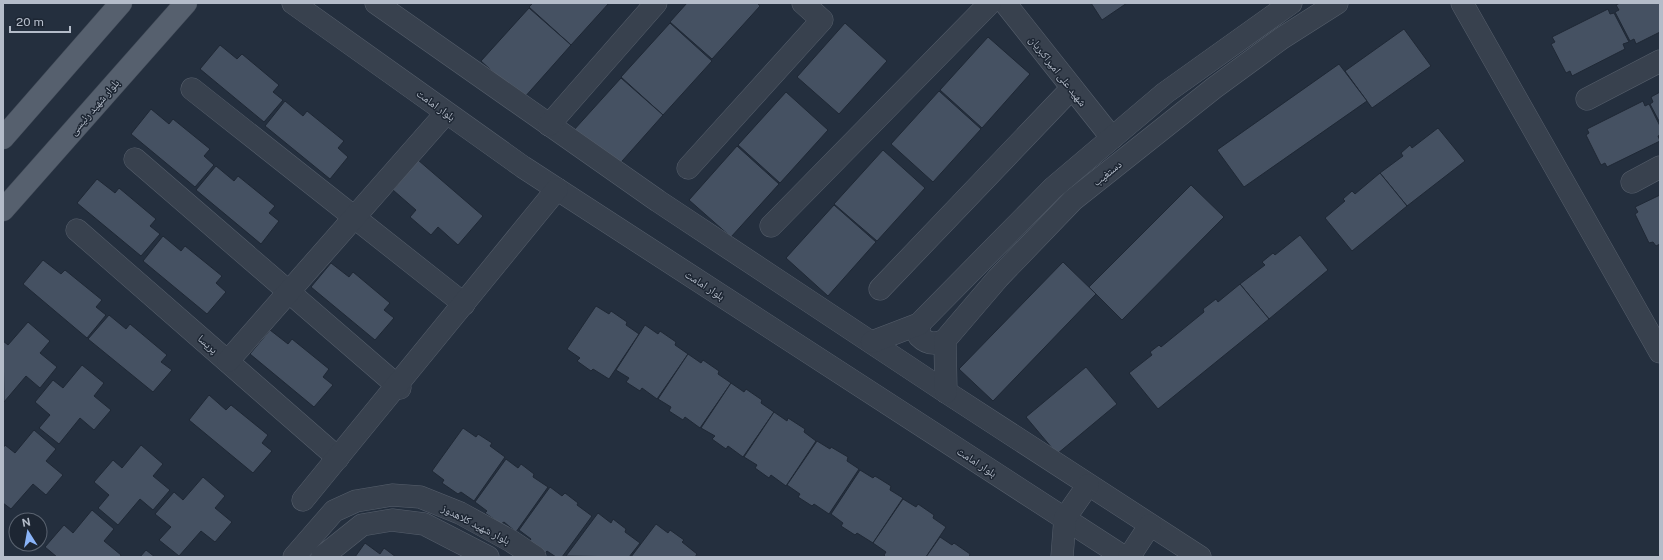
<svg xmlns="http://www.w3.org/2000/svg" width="1663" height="560" font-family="'Public Sans','Noto Naskh Arabic',sans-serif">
	<rect width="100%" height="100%" fill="#242f3e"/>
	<g fill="#455162" stroke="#1f2835">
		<path d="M533,3H609L571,45L529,7Z"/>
		<path d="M687,3H757L760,6L712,59L670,22Z"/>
		<path d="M1091,3H1127L1102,20Z"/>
		<path d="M1620,3H1660V32L1636,44L1634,39L1630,41L1615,12L1619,10L1616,5Z"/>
		<path d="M529,8L571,45L523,99L481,61Z"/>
		<path d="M1608,9L1610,14L1614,13L1629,42L1623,44L1625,49L1572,76L1570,71L1566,73L1551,44L1555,42L1552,37Z"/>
		<path d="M670,23L712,61L663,115L621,77Z"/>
		<path d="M845,23L887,61L839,114L797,77Z"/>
		<path d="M1404,29L1431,66L1372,108L1345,71Z"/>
		<path d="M988,37L1030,74L982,128L940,90Z"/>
		<path d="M220,45L237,59L242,54L279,85L273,92L283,100L264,122L200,69Z"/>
		<path d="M1339,64L1367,101L1244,187L1217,150Z"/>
		<path d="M621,78L663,115L615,169L573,131Z"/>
		<path d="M939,91L981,129L933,182L891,144Z"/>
		<path d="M786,92L828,130L780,183L738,145Z"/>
		<path d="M1660,92V123L1650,104L1653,102L1651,97Z"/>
		<path d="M285,101L303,116L307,111L344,141L338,148L348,157L330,179L265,126Z"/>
		<path d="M1643,101L1645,106L1649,104L1660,126V135L1658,136L1660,141L1607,167L1605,163L1601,165L1586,135L1589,133L1587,129Z"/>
		<path d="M151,109L169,124L173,119L210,149L204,156L214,165L195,187L131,134Z"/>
		<path d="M1438,128L1465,161L1407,206L1380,173L1403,156L1401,153L1410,145L1412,148Z"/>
		<path d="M737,146L779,184L731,237L689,200Z"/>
		<path d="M883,150L925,188L877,241L834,204Z"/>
		<path d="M418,160L483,216L458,245L438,227L431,235L410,217L416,210L393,190Z"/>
		<path d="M216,166L234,181L238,176L275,206L269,213L279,221L261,244L196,190Z"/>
		<path d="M1380,173L1407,206L1352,251L1325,218L1345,201L1343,199L1352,191L1355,194Z"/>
		<path d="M97,179L115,193L119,188L156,219L150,226L160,234L141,256L77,203Z"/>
		<path d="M1191,185L1224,217L1122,320L1089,287Z"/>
		<path d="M1660,195V244L1656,246L1653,242L1649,243L1635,214L1638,212L1635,207Z"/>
		<path d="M834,205L876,242L828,296L786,258Z"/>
		<path d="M1300,235L1328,270L1269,319L1240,284L1265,265L1262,262L1273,253L1275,255Z"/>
		<path d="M163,236L181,251L185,246L222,276L216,283L226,292L207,314L143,261Z"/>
		<path d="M43,260L61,274L65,270L102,300L96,307L106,315L87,338L23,284Z"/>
		<path d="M1063,262L1096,294L993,401L959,369Z"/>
		<path d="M331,263L349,277L353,272L390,303L384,310L394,318L375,340L311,287Z"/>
		<path d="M1240,284L1269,319L1158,409L1129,373L1152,355L1150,352L1159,345L1161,347L1204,312L1203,309L1216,299L1218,302Z"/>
		<path d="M596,306L609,314L611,311L627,322L626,325L639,334L609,379L593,369L591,371L577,361L580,358L567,349Z"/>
		<path d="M109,315L126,329L130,324L167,355L161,362L172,370L153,392L88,339Z"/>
		<path d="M28,322L50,341L40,353L57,367L40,388L26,376L4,402L3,341L8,345Z"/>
		<path d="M645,325L658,334L660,331L676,342L675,345L688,354L657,399L642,388L640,391L626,382L629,378L616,370Z"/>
		<path d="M270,330L288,344L292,339L329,369L323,377L333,385L314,407L250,354Z"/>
		<path d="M688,354L701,363L703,360L719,371L718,374L731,383L700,428L685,417L683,420L669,411L671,407L658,399Z"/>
		<path d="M82,365L104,383L94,396L111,410L94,430L80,418L59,444L39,428L50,415L35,402L53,380L63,388Z"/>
		<path d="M1086,367L1117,404L1057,454L1026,417Z"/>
		<path d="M731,383L744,392L746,389L762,400L761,403L774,412L743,457L728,446L726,449L712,439L715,436L701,428Z"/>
		<path d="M209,395L226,410L231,405L268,435L262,443L272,451L253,473L189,420Z"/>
		<path d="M774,412L787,421L788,418L805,429L804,432L816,441L786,486L771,475L769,478L755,468L757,465L744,457Z"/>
		<path d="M463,428L476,437L478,434L492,443L490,446L505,457L474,501L461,492L458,494L442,483L444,480L432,471Z"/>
		<path d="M34,430L56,449L46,461L63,475L46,495L33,484L11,509L3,503V448L5,445L15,453Z"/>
		<path d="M817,441L830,449L831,447L848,457L847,461L859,469L829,514L814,504L812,506L798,497L800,494L787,485Z"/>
		<path d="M141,445L163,464L153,476L170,490L153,510L140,499L118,525L98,508L109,495L94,482L113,460L122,468Z"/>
		<path d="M506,459L518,468L521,464L534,474L533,477L548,487L516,532L504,522L501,524L485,513L487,511L475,502Z"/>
		<path d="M860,470L873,478L875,476L891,486L890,490L903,498L873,543L857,533L855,535L841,526L843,523L831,514Z"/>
		<path d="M203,477L225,496L215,508L232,522L215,542L201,531L179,556L159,540L171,527L155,514L174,492L183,500Z"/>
		<path d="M550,487L562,496L565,493L578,503L577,505L592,516L562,557H556L547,551L545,553L529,542L531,539L519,530Z"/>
		<path d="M903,499L916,507L918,504L934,515L933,518L946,527L926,557H886L884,555L886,552L873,543Z"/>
		<path d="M92,510L114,529L104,541L121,555L120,557H57L45,547L64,525L73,533Z"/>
		<path d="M598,513L611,523L613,519L626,529L625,532L640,543L629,557L566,556Z"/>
		<path d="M656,524L668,533L670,530L684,540L682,542L697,554L695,557H631Z"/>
		<path d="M940,537L952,545L954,543L970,554L969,557H926Z"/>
		<path d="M365,543L380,554L384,548L396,557H355Z"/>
		<path d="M146,550L155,557H140Z"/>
	</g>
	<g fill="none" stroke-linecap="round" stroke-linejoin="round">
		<g stroke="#565f6c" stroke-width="23">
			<g id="minor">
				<path d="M293,3L523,167L1124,557"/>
				<path d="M376,3L658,201L946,392L1200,557"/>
				<path d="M1005,3L1112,138"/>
				<path d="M1462,3L1660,352"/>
				<path d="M192,89L464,304"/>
				<path d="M1587,99L1660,61"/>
				<path d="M549,125L656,3"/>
				<path d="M135,159L400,388"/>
				<path d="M688,168L822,20L803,3"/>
				<path d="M1632,182L1660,167"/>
				<path d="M771,226L990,3"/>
				<path d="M77,230L338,458"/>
				<path d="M880,289L1072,88"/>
				<path d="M919,324V336C927,344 935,345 945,340"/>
				<path d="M872,342L919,324L1053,188L1165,93L1291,3"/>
				<path d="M228,361L446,113"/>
				<path d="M946,392L945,340L998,278L1073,200L1214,88L1282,38L1337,3"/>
				<path d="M303,500L557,189"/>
				<path d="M294,557L334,511L356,501L392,495L420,497L460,513L511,541L535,557"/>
				<path d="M322,557L362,525L392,520L424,524L488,557"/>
				<path d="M1062,557L1065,518L1088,485"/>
				<path d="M1129,557L1150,525"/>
			</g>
		</g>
		<g stroke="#414a57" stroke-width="23">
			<g id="major">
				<path d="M3,138L121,3"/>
				<path d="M3,210L186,3"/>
			</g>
		</g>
		<use href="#minor" stroke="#38414e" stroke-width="22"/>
		<use href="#major" stroke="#56606e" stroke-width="22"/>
	</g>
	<g text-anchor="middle" stroke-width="3" stroke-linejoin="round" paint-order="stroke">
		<g font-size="11" fill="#b4bcc9" stroke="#1d2633">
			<text transform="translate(1058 71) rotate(52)" y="4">شهید علی امیراکبریان</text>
			<text transform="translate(436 105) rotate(36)" y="4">بلوار امامت</text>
			<text transform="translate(94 107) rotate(-49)" y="4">بلوار شهید رئیسی</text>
			<text transform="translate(1107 173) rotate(-39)" y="4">دستغیب</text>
			<text transform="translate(705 285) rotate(33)" y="4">بلوار امامت</text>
			<text transform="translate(208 344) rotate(41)" y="4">پریسا</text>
			<text transform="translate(977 462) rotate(33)" y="4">بلوار امامت</text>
			<text transform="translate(476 524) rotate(27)" y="4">بلوار شهید کلاهدوز</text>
		</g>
	</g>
	<rect width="1663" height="560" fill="none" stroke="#b4bcc9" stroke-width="8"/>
	<g transform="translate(28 532) rotate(349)"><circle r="19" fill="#1d2633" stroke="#59626f"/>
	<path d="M0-3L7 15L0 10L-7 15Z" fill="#8ab4f8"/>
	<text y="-6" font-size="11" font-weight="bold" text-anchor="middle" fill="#b4bcc9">N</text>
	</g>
	<path d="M10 26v6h60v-6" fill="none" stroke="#b4bcc9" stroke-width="2"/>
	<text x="16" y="26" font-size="12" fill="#b4bcc9" stroke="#1d2633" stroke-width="3" paint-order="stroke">20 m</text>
</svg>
